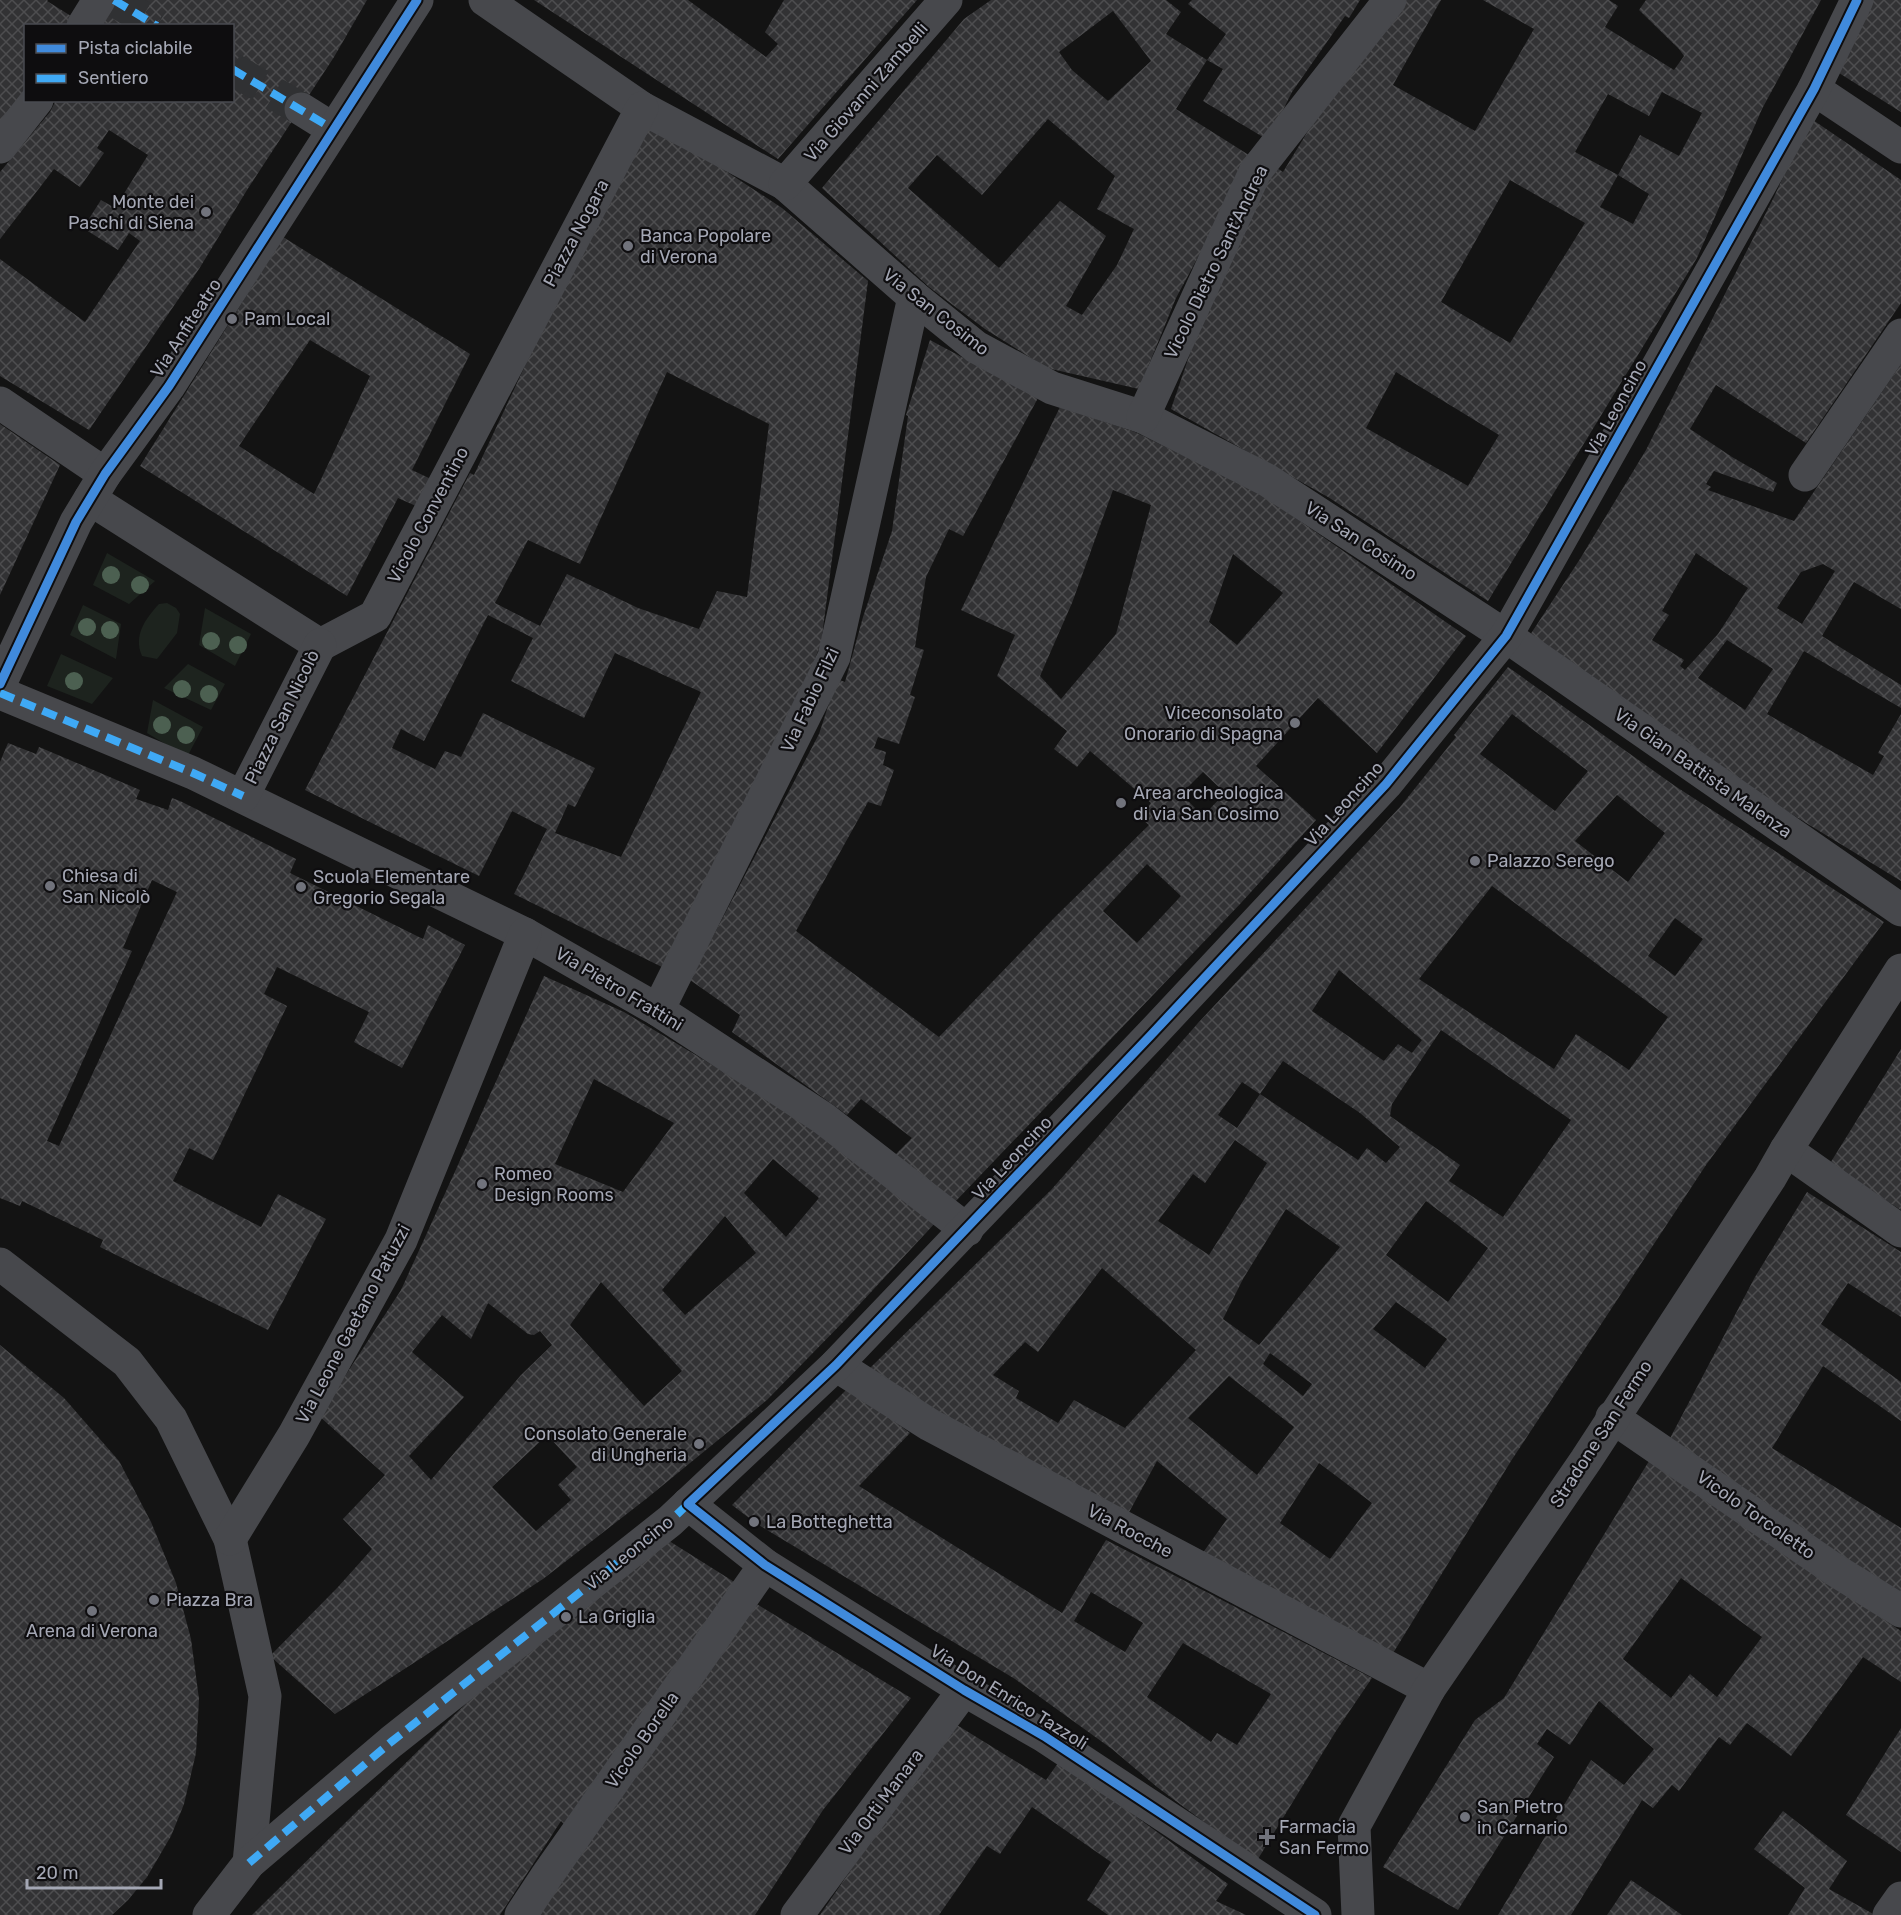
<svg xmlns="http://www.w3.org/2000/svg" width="1901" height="1915" font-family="Rubik,sans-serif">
	<defs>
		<pattern id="building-cross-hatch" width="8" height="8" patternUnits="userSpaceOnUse" patternTransform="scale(1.5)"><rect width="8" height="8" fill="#323234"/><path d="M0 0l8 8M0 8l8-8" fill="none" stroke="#4d4d4f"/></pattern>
	</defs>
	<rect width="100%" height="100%" fill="#131313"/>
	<g fill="#1d231e">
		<path d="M107,553L155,581L129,604L93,585Z"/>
		<path d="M167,603L176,608L180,614L177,633L157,659L142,656C133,636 145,619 159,604Z"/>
		<path d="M83,605L121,624L116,659L70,635Z"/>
		<path d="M205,608L251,634L235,666L199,645Z"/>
		<path d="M61,654L113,678L92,704L47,686Z"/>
		<path d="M188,664L225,684L211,710L164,688Z"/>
		<path d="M153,700L203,727L187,757L147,733Z"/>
	</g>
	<g fill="url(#building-cross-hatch)" fill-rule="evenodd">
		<path d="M0,0H48L47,1L79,21L76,26H26V95L0,126Z"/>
		<path d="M110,0H367L334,57L247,190L199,269L89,430L0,376V259L85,322L140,241L129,233L118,250L83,228L101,200L115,208L148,155L109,130L97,148L104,153L80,187L54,169L0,239V172L50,112L56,100H232V26H96Z"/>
		<path d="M534,0H688L766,57L778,44L765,32L784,0H917L778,159Z"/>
		<path d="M991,0H1166L1181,12L1166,34L1207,60L1176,109L1252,157L1176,298L1139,389L1047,368L985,329L929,287L822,188L964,19ZM1113,11L1151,61L1108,101L1072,70L1059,52ZM1048,119L1115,176L1097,209L1134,229L1117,265L1082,315L1066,306L1106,236L1060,201L999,268L908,188L937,155L982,195Z"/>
		<path d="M1192,0H1360L1349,18L1345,16L1292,92L1268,140L1203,101L1223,69L1207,60L1226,34L1188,4Z"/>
		<path d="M1398,0H1441L1393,85L1475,131L1534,29L1483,0H1609L1618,6L1605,27L1674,70L1684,56L1679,49L1639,10L1646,0H1821L1762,109L1697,258L1488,601L1328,497L1171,409L1196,336L1274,166L1283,172L1352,59ZM1662,92L1702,113L1679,156L1640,135L1618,175L1575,152L1608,94L1649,116ZM1618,175L1649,194L1633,224L1600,207ZM1510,180L1585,223L1510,343L1441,302ZM1396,372L1499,435L1468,486L1366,428Z"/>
		<path d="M1873,0H1901V112L1839,73Z"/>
		<path d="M642,116L782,208L868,281L821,644L794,709L664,968L514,894L547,829L512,811L479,876L305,790L470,473L474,475ZM667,372L769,424L747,597L717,591L699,629L638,608L567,574L540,626L495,603L528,540L580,564ZM488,615L533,638L511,681L584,718L615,653L701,692L621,857L555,833L568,804L575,807L595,768L483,713L461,757L445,751L435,769L392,748L401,729L424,741Z"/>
		<path d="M1810,118L1901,180V303L1806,443L1716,385L1690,429L1732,457L1777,483L1773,492L1714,471L1706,484L1711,487L1708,490L1794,521L1901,364V609L1854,582L1822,636L1901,685V708L1804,651L1767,714L1873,775L1884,756L1878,753L1901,714V881L1716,768L1530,635L1580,559L1646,450L1774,197ZM1696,553L1748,588L1718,634L1685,670L1680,666L1684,660L1652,640L1669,615L1662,611ZM1823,564L1835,571L1802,624L1777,608L1801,572ZM1727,640L1773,669L1745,710L1698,678Z"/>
		<path d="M283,237L470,354L412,470L431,479L416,506L398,498L347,596L140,466ZM310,340L370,376L314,494L239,446Z"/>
		<path d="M930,340L1038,398L963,536L949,529L926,577L915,647L924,650L910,695L915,697L899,744L878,737L874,748L886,752L883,765L894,770L881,806L868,802L796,931L939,1037L1056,916L1149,825L1139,817L1151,803L1090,751L1077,767L1054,749L1067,731L997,676L1015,635L961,610L1060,407L1135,432L1258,492L1466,636L1377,753L1318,698L1256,766L1316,820L1241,903L954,1203L895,1155L912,1138L861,1099L847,1115L732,1032L740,1015L690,980L819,734L837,679L845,682L863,617L892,531L908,416L906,415ZM1113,490L1151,505L1116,634L1061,699L1040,676L1072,603ZM1233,554L1283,593L1237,645L1209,622ZM1203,772L1225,793L1203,816L1181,794ZM1147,864L1181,896L1137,943L1103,911Z"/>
		<path d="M0,424L60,465L0,595Z"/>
		<path d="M1508,667L1675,786L1884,922L1706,1165L1511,1461L1387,1663L1202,1554L1227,1519L1157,1461L1127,1516L990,1444L870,1368L1051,1190L1199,1022L1400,807L1456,737L1454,735ZM1512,714L1588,771L1555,811L1480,754ZM1617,795L1665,833L1628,882L1575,841ZM1492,886L1668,1017L1629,1070L1576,1034L1554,1069L1419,979ZM1675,918L1703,939L1675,976L1648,956ZM1339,970L1422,1040L1412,1053L1398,1044L1384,1061L1312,1011ZM1441,1030L1571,1120L1503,1217L1449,1181L1460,1165L1390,1116L1392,1104ZM1283,1061L1360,1113L1400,1147L1386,1163L1367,1148L1358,1160L1260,1094L1237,1128L1218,1115L1242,1082L1260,1094ZM1235,1140L1267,1163L1209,1255L1158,1221L1193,1174L1205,1183ZM1426,1201L1488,1248L1448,1302L1386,1255ZM1286,1209L1340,1247L1259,1345L1223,1319L1243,1279ZM1102,1268L1196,1350L1125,1428L1074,1400L1058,1423L1016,1398L1019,1391L993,1375L1025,1342L1038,1352ZM1396,1302L1447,1339L1425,1368L1373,1329ZM1270,1353L1312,1384L1303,1396L1263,1364ZM1229,1376L1294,1427L1257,1475L1188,1418ZM1319,1463L1372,1503L1330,1559L1280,1523Z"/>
		<path d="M8,743L36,754L39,747L91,769L140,790L136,799L168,810L172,798L180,801L296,859L290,873L423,939L428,925L465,945L402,1068L354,1042L369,1012L277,967L264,994L287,1006L213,1160L189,1148L173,1181L261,1227L278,1194L326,1219L268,1330L100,1247L103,1240L22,1201L20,1206L0,1198V762ZM152,880L177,892L59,1146L47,1141L132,951L123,948Z"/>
		<path d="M544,976L624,1012L794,1114L936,1222L846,1319L767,1400L646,1499L543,1579L335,1714L270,1656L338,1587L372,1549L343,1519L385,1475L319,1416L401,1290ZM594,1079L674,1123L623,1192L555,1164ZM773,1159L819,1198L786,1237L744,1193ZM725,1216L756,1253L685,1315L662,1290ZM601,1282L682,1371L644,1406L570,1325ZM488,1303L528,1334L534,1335L540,1331L552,1345L521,1375L431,1480L409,1456L464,1397L412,1352L442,1315L471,1339ZM547,1435L577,1467L558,1485L571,1500L536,1531L492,1487Z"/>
		<path d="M1901,1049V1210L1829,1165Z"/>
		<path d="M1807,1192L1901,1252V1317L1848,1283L1821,1324L1901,1382V1421L1823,1366L1772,1448L1901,1528V1596L1668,1442L1755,1277Z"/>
		<path d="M0,1345L64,1398L119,1461L151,1522L176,1583L191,1639L199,1699L196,1753L184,1804L171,1836L147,1877L128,1900L112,1915H0Z"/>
		<path d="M849,1387L910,1433L859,1486L1062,1613L1106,1540L1372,1678L1336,1731L1258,1859L1208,1825L1157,1787L1112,1749L1015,1679L757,1524L732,1505ZM1091,1592L1143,1623L1125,1652L1074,1621ZM1183,1643L1271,1694L1237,1745L1217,1733L1211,1742L1147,1697Z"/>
		<path d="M1649,1461L1901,1631V1682L1863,1657L1791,1756L1747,1723L1730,1745L1719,1737L1679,1791L1672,1785L1653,1808L1642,1800L1571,1915H1498L1591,1760L1624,1785L1654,1749L1599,1701L1570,1745L1547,1729L1537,1744L1554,1757L1458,1910L1383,1867L1475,1720L1504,1698ZM1681,1578L1762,1637L1717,1697L1690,1674L1671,1698L1623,1659Z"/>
		<path d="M666,1539L739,1585L564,1824L561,1821L500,1915H252L514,1656Z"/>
		<path d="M755,1603L911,1698L823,1810L755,1915H535Z"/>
		<path d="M952,1722L1046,1780L1058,1763L1089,1782L1228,1884L1216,1901L1246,1915H1108L1087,1900L1111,1862L1032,1807L1000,1854L987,1846L939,1915H820Z"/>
		<path d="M1901,1728V1852L1846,1815Z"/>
		<path d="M1783,1811L1847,1861L1829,1889L1875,1915H1788L1805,1888L1754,1849Z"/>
		<path d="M1631,1880L1682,1915H1607Z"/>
	</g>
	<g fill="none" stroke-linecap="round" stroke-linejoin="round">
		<g stroke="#303133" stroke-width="33" stroke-dasharray="33 16" stroke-linecap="butt">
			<path d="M114,0L157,26"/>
			<path d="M232,69L301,109"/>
		</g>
		<g stroke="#47484c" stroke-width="33">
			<path d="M485,0L642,108L785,184L914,297L976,347L1052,388L1143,417L1267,480L1506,636L1901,910"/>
			<path d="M83,26L99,0"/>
			<path d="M1814,89L1901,147"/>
			<path d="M301,109L333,129"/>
			<path d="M0,147L37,100"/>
			<path d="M785,184L946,0"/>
			<path d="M0,403L105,474"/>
			<path d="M1143,417L1255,172L1390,0"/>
			<path d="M1805,475L1901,335"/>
			<path d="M90,499L320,645"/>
			<path d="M320,645L375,616L642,108"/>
			<path d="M0,684L76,522L105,474L169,386L417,0"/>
			<path d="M0,693L193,773L525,934L658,1010L823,1118L967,1230"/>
			<path d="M243,796L320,645"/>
			<path d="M658,1010L834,657L914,297"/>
			<path d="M1786,1150L1901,1231"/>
			<path d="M0,1264L127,1362L171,1419L230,1539L265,1696L249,1863"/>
			<path d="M836,1365L930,1425L1429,1689"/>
			<path d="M1612,1417L1835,1570L1901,1611"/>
			<path d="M688,1504L765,1565L964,1690L1044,1736L1315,1915"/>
			<path d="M230,1539L294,1435L401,1240L525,934"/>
			<path d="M209,1915L249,1863L391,1742L670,1521L836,1365L1151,1035L1386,784L1506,636L1814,89L1857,0"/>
			<path d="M521,1915L546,1877L765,1565"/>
			<path d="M797,1915L964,1690"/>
			<path d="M1358,1915L1354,1826L1429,1689L1586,1460L1770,1178L1786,1150L1901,970"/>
			<path d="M1889,1915L1901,1898"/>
		</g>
		<g stroke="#3fa9f5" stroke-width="8" stroke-dasharray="15 8" stroke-linecap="butt">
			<path d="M114,0L157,26"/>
			<path d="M232,69L333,129"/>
			<path d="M0,693L193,773L243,796"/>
			<path d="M249,1863L391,1742L670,1521L688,1504"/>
		</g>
		<g stroke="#0e0d0f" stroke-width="13">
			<g id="cycleway">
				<path d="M0,684L76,522L105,474L169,386L417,0"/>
				<path d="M1315,1915L1044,1736L964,1690L765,1565L688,1504L836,1365L1151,1035L1386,784L1506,636L1814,89L1857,0"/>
			</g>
		</g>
		<use href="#cycleway" stroke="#408adc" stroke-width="9"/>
	</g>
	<g fill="#4c6051">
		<circle cx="111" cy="575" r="9"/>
		<circle cx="140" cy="585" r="9"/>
		<circle cx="87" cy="627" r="9"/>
		<circle cx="110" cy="630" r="9"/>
		<circle cx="211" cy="641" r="9"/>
		<circle cx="238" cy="645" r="9"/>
		<circle cx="74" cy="681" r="9"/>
		<circle cx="182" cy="689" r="9"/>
		<circle cx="209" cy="694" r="9"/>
		<circle cx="162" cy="725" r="9"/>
		<circle cx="186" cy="735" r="9"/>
	</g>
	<g fill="#71737c" stroke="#0e0d0f" stroke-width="2">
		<circle cx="206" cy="212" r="6"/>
		<circle cx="628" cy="246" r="6"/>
		<circle cx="232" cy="319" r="6"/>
		<circle cx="1295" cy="723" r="6"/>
		<circle cx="1121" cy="803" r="6"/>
		<circle cx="1475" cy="861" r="6"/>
		<circle cx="50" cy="886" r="6"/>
		<circle cx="301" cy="887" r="6"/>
		<circle cx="482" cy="1184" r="6"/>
		<circle cx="699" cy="1444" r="6"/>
		<circle cx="754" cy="1522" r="6"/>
		<circle cx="154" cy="1600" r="6"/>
		<circle cx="92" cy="1611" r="6"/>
		<circle cx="566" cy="1617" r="6"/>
		<circle cx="1465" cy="1817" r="6"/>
		<path d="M1264 1828h6v6h6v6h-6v6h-6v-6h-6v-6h6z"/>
	</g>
	<g text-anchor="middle" stroke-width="4.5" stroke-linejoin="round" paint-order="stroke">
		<g font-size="18" fill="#a4a7b4" stroke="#0e0d0f">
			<text transform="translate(866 92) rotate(-49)" y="6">Via Giovanni Zambelli</text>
			<text transform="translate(576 233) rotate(-62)" y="6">Piazza Nogara</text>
			<text transform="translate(1216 262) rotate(-64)" y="6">Vicolo Dietro Sant'Andrea</text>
			<text transform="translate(936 312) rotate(38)" y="6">Via San Cosimo</text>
			<text transform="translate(186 328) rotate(-57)" y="6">Via Anfiteatro</text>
			<text transform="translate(1616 408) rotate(-61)" y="6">Via Leoncino</text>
			<text transform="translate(428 515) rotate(-62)" y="6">Vicolo Conventino</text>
			<text transform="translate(1361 541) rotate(33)" y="6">Via San Cosimo</text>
			<text transform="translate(810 700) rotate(-65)" y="6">Via Fabio Filzi</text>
			<text transform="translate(282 717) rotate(-64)" y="6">Piazza San Nicolò</text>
			<text transform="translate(1703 773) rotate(35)" y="6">Via Gian Battista Malenza</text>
			<text transform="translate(1344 804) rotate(-48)" y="6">Via Leoncino</text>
			<text transform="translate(619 989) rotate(31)" y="6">Via Pietro Frattini</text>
			<text transform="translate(1012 1158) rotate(-47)" y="6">Via Leoncino</text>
			<text transform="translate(353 1324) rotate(-62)" y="6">Via Leone Gaetano Patuzzi</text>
			<text transform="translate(1601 1434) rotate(-57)" y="6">Stradone San Fermo</text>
			<text transform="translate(1756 1515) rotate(35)" y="6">Vicolo Torcoletto</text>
			<text transform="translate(1130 1531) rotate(28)" y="6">Via Rocche</text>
			<text transform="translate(629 1553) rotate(-39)" y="6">Via Leoncino</text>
			<text transform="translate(1009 1697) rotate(32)" y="6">Via Don Enrico Tazzoli</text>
			<text transform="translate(642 1740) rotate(-55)" y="6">Vicolo Borella</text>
			<text transform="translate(881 1802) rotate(-53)" y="6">Via Orti Manara</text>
		</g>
		<g font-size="18" fill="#a4a7b4" stroke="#0e0d0f" text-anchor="start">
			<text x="194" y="208" text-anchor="end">Monte dei<tspan x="194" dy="21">Paschi di Siena</tspan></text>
			<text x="640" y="242">Banca Popolare<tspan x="640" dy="21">di Verona</tspan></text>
			<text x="244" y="325">Pam Local</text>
			<text x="1283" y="719" text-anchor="end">Viceconsolato<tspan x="1283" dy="21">Onorario di Spagna</tspan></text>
			<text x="1133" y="799">Area archeologica<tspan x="1133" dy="21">di via San Cosimo</tspan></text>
			<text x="1487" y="867">Palazzo Serego</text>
			<text x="62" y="882">Chiesa di<tspan x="62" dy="21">San Nicolò</tspan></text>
			<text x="313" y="883">Scuola Elementare<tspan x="313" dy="21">Gregorio Segala</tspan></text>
			<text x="494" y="1180">Romeo<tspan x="494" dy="21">Design Rooms</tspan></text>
			<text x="687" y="1440" text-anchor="end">Consolato Generale<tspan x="687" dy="21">di Ungheria</tspan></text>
			<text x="766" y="1528">La Botteghetta</text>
			<text x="166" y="1606">Piazza Bra</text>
			<text x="578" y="1623">La Griglia</text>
			<text x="92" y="1637" text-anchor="middle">Arena di Verona</text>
			<text x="1477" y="1813">San Pietro<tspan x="1477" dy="21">in Carnario</tspan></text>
			<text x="1279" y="1833">Farmacia<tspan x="1279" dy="21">San Fermo</tspan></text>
		</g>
	</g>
	<rect x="24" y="24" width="210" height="78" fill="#0e0d0f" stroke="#4a4b51" stroke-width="1.5"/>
	<rect x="36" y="44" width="30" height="9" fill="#408adc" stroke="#4a4b51" stroke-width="1.5"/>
	<text x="78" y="54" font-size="18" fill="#a4a7b4">Pista ciclabile</text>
	<rect x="36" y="74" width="30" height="9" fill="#3fa9f5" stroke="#4a4b51" stroke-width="1.5"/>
	<text x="78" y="84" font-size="18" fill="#a4a7b4">Sentiero</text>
	<path d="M27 1879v9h134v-9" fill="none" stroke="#a4a7b4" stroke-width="3"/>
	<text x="36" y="1879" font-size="18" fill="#a4a7b4" stroke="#0e0d0f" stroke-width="4.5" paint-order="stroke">20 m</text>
</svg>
